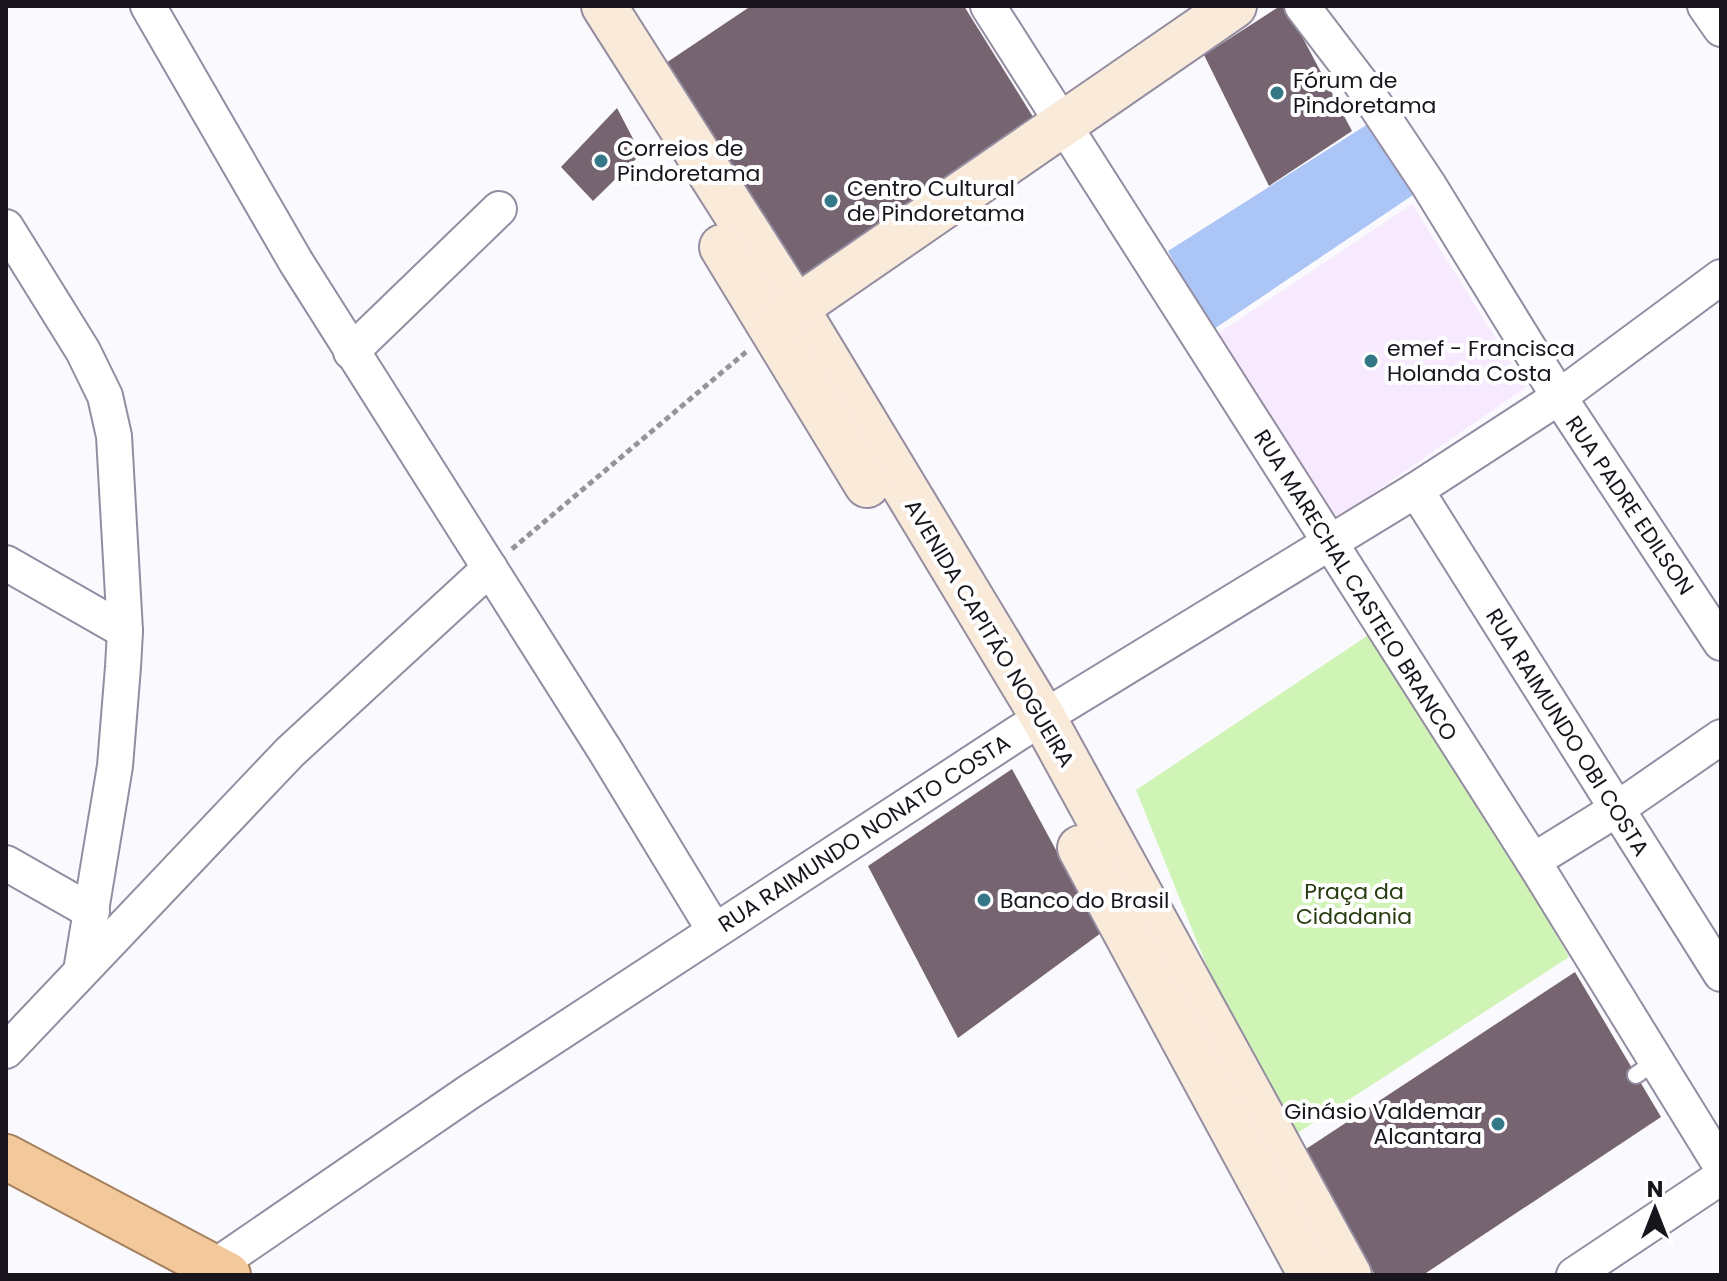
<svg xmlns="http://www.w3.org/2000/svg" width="1727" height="1281" font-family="Poppins,sans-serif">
	<rect width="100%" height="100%" fill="#faf9fd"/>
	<path fill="#f7eafe" d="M1412,204L1526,387L1336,519L1216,335Z"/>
	<path fill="#d0f4b5" d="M1382,626L1569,957L1279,1145L1136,790Z"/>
	<path fill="#abc5f6" d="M1371,122L1413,195L1211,331L1168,251Z"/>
	<g fill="#766471">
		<path d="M751,6H964L1035,120L800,281L657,69Z"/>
		<path d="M1280,6H1286L1352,131L1269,186L1204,55Z"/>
		<path d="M617,108L641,154L593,201L561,167Z"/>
		<path d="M1012,769L1101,933L958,1038L868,866Z"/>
		<path d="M1575,972L1661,1117L1423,1275H1375L1303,1151Z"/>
	</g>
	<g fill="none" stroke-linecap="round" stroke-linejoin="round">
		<g stroke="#948da2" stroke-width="20">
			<path id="service" d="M1636,1075L1656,1061"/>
		</g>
		<g stroke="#948da2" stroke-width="38">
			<g id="minor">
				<path d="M148,6L296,262L606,752L714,930"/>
				<path d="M988,6L1533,861L1721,1166"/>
				<path d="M1302,6L1360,82L1428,184L1559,397L1721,643"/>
				<path d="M1705,6L1721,29"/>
				<path d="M6,227L83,351L105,396L114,436L125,631L123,667L115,766L81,971"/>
				<path d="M351,352L499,209"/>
				<path d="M1416,490L1721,974"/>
				<path d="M6,563L125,631"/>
				<path d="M1533,861L1617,809L1721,737"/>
				<path d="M6,863L92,912"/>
				<path d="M6,1051L290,752L490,568"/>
				<path d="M214,1267L469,1092L1018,733L1416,490L1559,397L1721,277"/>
				<path d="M1574,1275L1721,1177"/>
			</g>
		</g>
		<g stroke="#948da2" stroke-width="48">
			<g id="secondary">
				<path d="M604,6L796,308L1043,717L1349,1275"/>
				<path d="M722,247L867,485"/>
				<path d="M774,328L796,308L1234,6"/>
				<path d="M1080,848L1311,1275"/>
			</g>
		</g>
		<g stroke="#a4805f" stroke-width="48">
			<path id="trunk" d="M6,1157L228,1275"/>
		</g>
		<path stroke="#96949a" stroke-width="5" stroke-dasharray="6 4" stroke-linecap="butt" d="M512,549L746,352"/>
		<use href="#service" stroke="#fff" stroke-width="16"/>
		<use href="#minor" stroke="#fff" stroke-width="34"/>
		<use href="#secondary" stroke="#faeada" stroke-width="44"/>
		<use href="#trunk" stroke="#f3c89b" stroke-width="44"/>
	</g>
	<g fill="#347787" stroke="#fff" stroke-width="3">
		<circle cx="1277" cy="93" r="8"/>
		<circle cx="601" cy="161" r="8"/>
		<circle cx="831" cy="201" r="8"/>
		<circle cx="1371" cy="361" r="8"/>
		<circle cx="984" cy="900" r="8"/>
		<circle cx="1498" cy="1124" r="8"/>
	</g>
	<g text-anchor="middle" stroke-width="8" stroke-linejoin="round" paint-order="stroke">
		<g font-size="22" fill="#18151d" stroke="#fff" text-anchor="start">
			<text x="1293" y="88">Fórum de<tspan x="1293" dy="25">Pindoretama</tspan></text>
			<text x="617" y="156">Correios de<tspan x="617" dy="25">Pindoretama</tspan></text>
			<text x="847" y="196">Centro Cultural<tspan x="847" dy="25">de Pindoretama</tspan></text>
			<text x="1387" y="356">emef - Francisca<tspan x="1387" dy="25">Holanda Costa</tspan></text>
			<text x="1000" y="908">Banco do Brasil</text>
			<text x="1482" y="1119" text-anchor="end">Ginásio Valdemar<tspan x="1482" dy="25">Alcantara</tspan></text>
		</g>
		<g font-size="22" fill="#18151d" stroke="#fff">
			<text transform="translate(1630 505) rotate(56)" y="8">RUA PADRE EDILSON</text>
			<text transform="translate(1356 585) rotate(58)" y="8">RUA MARECHAL CASTELO BRANCO</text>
			<text transform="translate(990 633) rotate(59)" y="8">AVENIDA CAPITÃO NOGUEIRA</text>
			<text transform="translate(1568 732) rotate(58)" y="8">RUA RAIMUNDO OBI COSTA</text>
			<text transform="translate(864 833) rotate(-33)" y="8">RUA RAIMUNDO NONATO COSTA</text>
		</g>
		<g font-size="22" fill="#273d11" stroke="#fff">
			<text x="1354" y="899">Praça da<tspan x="1354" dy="25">Cidadania</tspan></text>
		</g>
	</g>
	<rect width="1727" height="1281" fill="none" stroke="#18151d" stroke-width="16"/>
	<g transform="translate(1655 1209)" stroke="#ffffff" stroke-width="6" paint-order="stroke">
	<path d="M0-6L14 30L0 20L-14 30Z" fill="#18151d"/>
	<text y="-12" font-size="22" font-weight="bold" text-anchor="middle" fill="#18151d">N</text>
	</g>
</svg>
